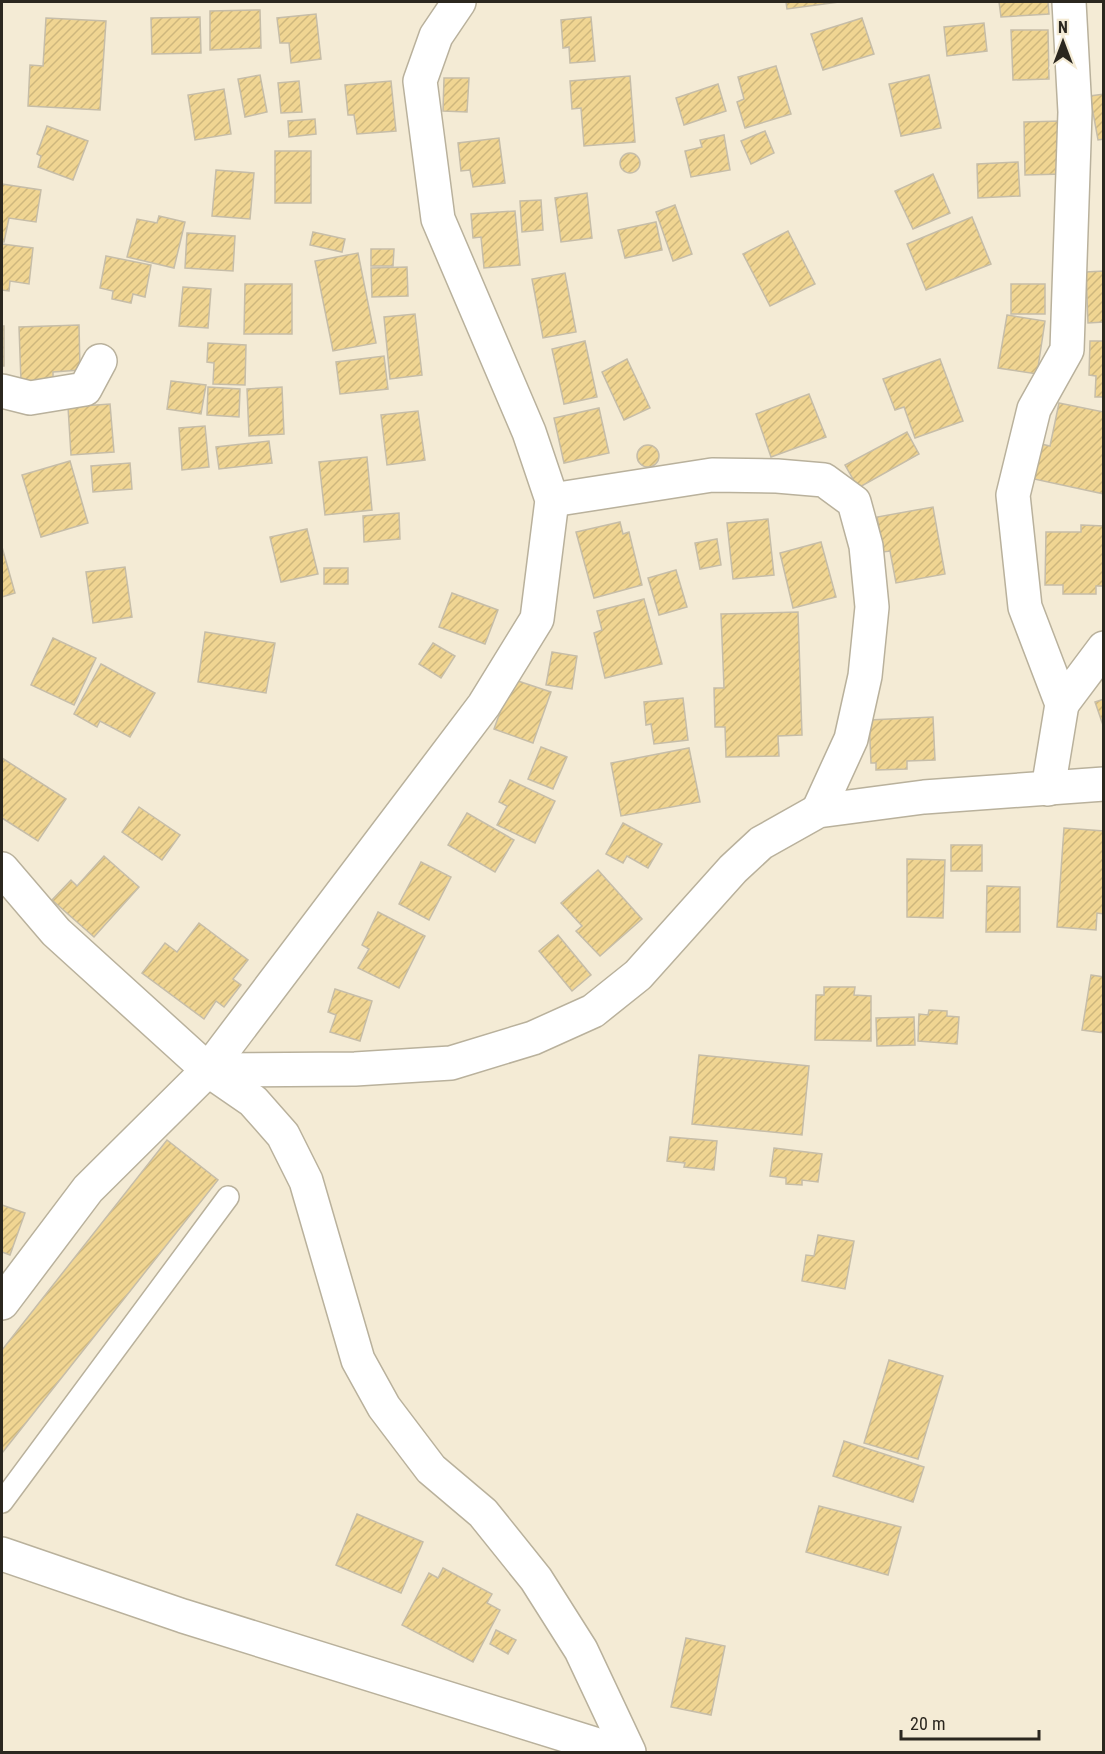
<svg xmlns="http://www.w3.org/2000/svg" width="1105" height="1754" font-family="'Roboto Condensed',sans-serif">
	<defs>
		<pattern id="building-hatch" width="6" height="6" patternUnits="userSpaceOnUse" patternTransform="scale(1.5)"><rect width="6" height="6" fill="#f0d592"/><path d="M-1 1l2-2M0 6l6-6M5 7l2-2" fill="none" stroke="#ceb77d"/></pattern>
	</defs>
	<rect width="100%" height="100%" fill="#f4ebd5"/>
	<g fill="url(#building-hatch)" stroke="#c6bda8" stroke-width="1.5">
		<path d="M786,2H839L787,9Z"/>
		<path d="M999,2H1048L1049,14L1001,17Z"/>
		<path d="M260,10L261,48L210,50V11Z"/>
		<path d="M316,14L321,59L291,63L289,43H280L277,18Z"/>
		<path d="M200,17L201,53L152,54L151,18Z"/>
		<path d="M591,17L595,61L570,63L569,47L563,48L561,20Z"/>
		<path d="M46,18L106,21L100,110L28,106L30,65L43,66Z"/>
		<path d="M862,18L874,54L823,70L811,34Z"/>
		<path d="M984,23L987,51L947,56L944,27Z"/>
		<path d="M1011,30H1048L1049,79L1013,80Z"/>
		<path d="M776,66L791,114L745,128L737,102L744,99L738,77Z"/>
		<path d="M260,75L267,112L245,117L238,79Z"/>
		<path d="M929,75L941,128L901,136L889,84Z"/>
		<path d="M630,76L635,142L584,146L581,108L572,109L570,81Z"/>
		<path d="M444,78H469L467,112L443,111Z"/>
		<path d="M299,81L302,112L281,113L278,83Z"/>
		<path d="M391,81L396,131L357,134L354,115H348L345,85Z"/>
		<path d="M718,84L726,111L684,125L676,98Z"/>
		<path d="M224,89L231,134L195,140L188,95Z"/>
		<path d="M1104,94V139L1098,140L1090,96Z"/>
		<path d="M315,119L316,134L289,137L288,121Z"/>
		<path d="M1062,121L1063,174L1025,175L1024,122Z"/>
		<path d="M47,126L88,141L73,180L38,167L41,156L37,154Z"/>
		<path d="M765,131L774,153L751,164L741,141Z"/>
		<path d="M724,135L730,170L691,177L685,151L702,147L700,140Z"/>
		<path d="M499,138L505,183L473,187L470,170L461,171L458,143Z"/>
		<rect x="275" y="151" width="36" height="52"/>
		<circle cx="630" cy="163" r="10"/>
		<path d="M1018,162L1020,196L978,198L977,164Z"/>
		<path d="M216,170L254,173L250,219L212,216Z"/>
		<path d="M933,174L950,213L913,229L895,191Z"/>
		<path d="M2,184L41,190L36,222L9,218L4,242H2Z"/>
		<path d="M587,193L592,238L561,242L555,198Z"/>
		<path d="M541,200L543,230L522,232L520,201Z"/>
		<path d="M675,205L692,254L673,261L656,212Z"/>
		<path d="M515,211L520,265L484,268L481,237L473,238L471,214Z"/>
		<path d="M159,216L185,222L174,268L127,257L137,219L157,223Z"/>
		<path d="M972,217L991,264L926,290L907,244Z"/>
		<path d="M656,222L662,250L625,258L618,230Z"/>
		<path d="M788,231L815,284L770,306L743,254Z"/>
		<path d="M313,232L345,239L342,252L310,245Z"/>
		<path d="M187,233L235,236L233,271L185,268Z"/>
		<path d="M2,244L33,248L29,284L10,281L9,291L2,290Z"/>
		<path d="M371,249H394L393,266H371Z"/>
		<path d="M358,253L376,343L333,351L315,261Z"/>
		<path d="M106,256L151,265L145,297L133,294L131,303L112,299L113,291L100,288Z"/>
		<path d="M407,267L408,296L372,297L371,268Z"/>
		<path d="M1104,271V322L1088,323L1086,272Z"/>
		<path d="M565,273L576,332L543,338L532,279Z"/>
		<path d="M245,284H292V334H244Z"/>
		<rect x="1011" y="284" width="34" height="30"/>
		<path d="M183,287L211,289L208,328L179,326Z"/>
		<path d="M415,314L422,375L390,379L384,317Z"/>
		<path d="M1007,315L1045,321L1037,374L998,368Z"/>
		<path d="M79,325L80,370L53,372V381L21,382L19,327Z"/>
		<rect x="2" y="326" width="2" height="40"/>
		<path d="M585,341L597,397L564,404L552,349Z"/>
		<path d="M1090,341H1104V397H1095L1096,376L1089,375Z"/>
		<path d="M208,343L246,345L245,385L213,384L214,363L207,362Z"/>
		<path d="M384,356L388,389L340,394L336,362Z"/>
		<path d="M627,359L650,408L624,420L602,372Z"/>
		<path d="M940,359L963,421L915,438L904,407L895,410L883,379Z"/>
		<path d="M171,381L206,385L201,414L167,409Z"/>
		<path d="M208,387L240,389L239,417L207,415Z"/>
		<path d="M282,387L284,434L249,436L247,389Z"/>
		<path d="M809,394L826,437L771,457L756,414Z"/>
		<path d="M1059,403L1104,412V494L1034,479L1041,444L1050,446Z"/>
		<path d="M110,404L114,452L71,455L68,407Z"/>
		<path d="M599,408L609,453L564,463L554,418Z"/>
		<path d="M418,411L425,460L387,465L381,415Z"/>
		<path d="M205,426L209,467L182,470L179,428Z"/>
		<path d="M907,432L919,454L858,488L845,465Z"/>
		<path d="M269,441L272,463L219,469L216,447Z"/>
		<circle cx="648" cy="456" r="11"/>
		<path d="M367,457L372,510L325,515L319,462Z"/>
		<path d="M70,461L88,523L41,537L22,475Z"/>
		<path d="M130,463L132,489L93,492L91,466Z"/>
		<path d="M933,507L945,574L896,583L890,551L883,552L877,517Z"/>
		<path d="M399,513L400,539L364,542L363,516Z"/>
		<path d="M768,519L774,575L733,579L727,523Z"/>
		<path d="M620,522L623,534L629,532L642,585L594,598L576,532Z"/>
		<path d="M1081,525L1104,526V586H1096V594H1063V585H1045L1046,532H1081Z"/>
		<path d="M307,529L318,574L281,582L270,537Z"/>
		<path d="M717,539L721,565L700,569L695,543Z"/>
		<path d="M821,542L836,597L793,608L780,553Z"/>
		<path d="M2,547L15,593L2,597Z"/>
		<path d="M125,567L132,617L93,623L86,572Z"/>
		<rect x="324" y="568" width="24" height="16"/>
		<path d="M676,570L687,607L659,615L648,578Z"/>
		<path d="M452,593L498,610L485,644L439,627Z"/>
		<path d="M644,599L662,664L605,678L594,633L602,630L597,611Z"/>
		<path d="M798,612L802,735L778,736L779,756L726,757L725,727H715L714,688H724L721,614Z"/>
		<path d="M205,632L275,643L266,693L198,682Z"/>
		<path d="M53,638L96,658L74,705L31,685Z"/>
		<path d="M433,643L455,656L441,678L419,664Z"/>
		<path d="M552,652L577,656L572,689L546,685Z"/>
		<path d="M101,664L155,693L130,737L100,721L97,727L74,714Z"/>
		<path d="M512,679L551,692L533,743L494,729Z"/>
		<path d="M683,698L688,740L654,744L651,724L646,725L644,702Z"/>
		<path d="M1104,699V728L1095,702Z"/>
		<path d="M933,717L935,760L907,761V769L876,770V763H871L869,720Z"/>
		<path d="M541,747L567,757L553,789L528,779Z"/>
		<path d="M689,748L700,802L621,816L611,763Z"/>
		<path d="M2,758L66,799L38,841L2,818Z"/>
		<path d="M510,780L555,801L535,843L497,825L507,806L499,802Z"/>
		<path d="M139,807L180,835L162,860L122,832Z"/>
		<path d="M467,813L514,840L495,872L448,845Z"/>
		<path d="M623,823L662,844L648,868L627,856L623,863L606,854Z"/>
		<path d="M1064,828L1104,831V914L1097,913L1096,930L1057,927Z"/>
		<rect x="951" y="845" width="31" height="26"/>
		<path d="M104,856L139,887L94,937L52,900L71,880L77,886Z"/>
		<path d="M907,859L945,860L943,918L907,917Z"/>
		<path d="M421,862L451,877L429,920L399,904Z"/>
		<path d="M598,870L642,919L600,956L576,931L582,926L561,903Z"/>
		<path d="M987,886L1020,887V932H986Z"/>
		<path d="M378,912L425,936L399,988L358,968L369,949L362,945Z"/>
		<path d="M199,923L248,960L233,979L241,985L224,1007L216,1001L204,1019L142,973L165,943L177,952Z"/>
		<path d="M558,935L591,975L572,991L539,951Z"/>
		<path d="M1091,975L1104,977V1033L1082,1030Z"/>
		<path d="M824,987H855L854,995L871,996V1041L815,1040L816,995H824Z"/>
		<path d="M335,989L372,1001L360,1041L330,1032L336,1015L328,1012Z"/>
		<path d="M929,1010L947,1011V1016L959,1017L957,1044L918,1041L919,1014L928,1015Z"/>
		<path d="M914,1017L915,1045L877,1046L876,1018Z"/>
		<path d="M699,1055L809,1066L802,1135L692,1124Z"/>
		<path d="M670,1137L717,1141L714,1170L684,1167L685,1163L667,1161Z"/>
		<path d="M167,1140L218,1180L2,1453V1350Z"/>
		<path d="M774,1148L822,1154L818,1182L802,1180V1185L786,1184V1178L770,1176Z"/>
		<path d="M2,1205L25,1213L10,1255L2,1252Z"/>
		<path d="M818,1235L854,1241L845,1289L802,1281L806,1255L814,1256Z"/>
		<path d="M889,1360L943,1376L918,1459L864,1443Z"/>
		<path d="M844,1441L924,1467L913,1502L833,1476Z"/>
		<path d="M819,1506L901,1527L888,1575L806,1552Z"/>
		<path d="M357,1514L423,1542L401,1593L336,1565Z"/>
		<path d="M443,1568L492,1594L487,1603L500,1610L473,1662L402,1625L429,1573L438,1578Z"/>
		<path d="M496,1630L516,1640L508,1654L490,1644Z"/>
		<path d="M686,1638L725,1646L711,1715L671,1707Z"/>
	</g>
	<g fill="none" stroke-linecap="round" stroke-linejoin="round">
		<g stroke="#b9b19c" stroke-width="24">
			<path id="lane" d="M2,1502L228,1197"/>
		</g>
		<g stroke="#b9b19c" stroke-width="36">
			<g id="street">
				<path d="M2,391L30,398L85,389L100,361"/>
				<path d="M552,500L712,475L777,476L824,480L854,502L866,546L872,607L865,676L851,739L818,811"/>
				<path d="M1062,704L1104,648"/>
				<path d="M1048,789L1062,704L1025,607L1013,495L1034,409L1067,350L1075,112L1069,2"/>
				<path d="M2,869L56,932L208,1070L253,1101L283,1135L306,1181L358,1360L384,1407L431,1469L483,1513L536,1579L581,1650L629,1752"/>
				<path d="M208,1070L355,1069L451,1063L533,1038L593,1011L638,975L733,869L761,843L818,811L924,797L1104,784"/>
				<path d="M2,1303L88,1189L208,1070L484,705L537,619L552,500L529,432L438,219L420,81L436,36L459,2"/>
				<path d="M2,1554L183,1616L620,1752"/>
			</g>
		</g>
		<use href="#lane" stroke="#fff" stroke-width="21"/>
		<use href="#street" stroke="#fff" stroke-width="33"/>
	</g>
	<rect width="1105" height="1754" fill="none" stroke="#2b271f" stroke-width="6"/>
	<g transform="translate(1063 42)" stroke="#f4ebd5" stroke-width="4.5" paint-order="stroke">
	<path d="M0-4.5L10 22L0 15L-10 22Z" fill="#2b271f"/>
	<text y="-9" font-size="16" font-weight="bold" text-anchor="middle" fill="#2b271f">N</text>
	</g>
	<path d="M901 1730v9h138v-9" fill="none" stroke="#2b271f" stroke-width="3"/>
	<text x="910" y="1730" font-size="18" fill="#2b271f" stroke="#f4ebd5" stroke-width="4.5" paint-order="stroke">20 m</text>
</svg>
